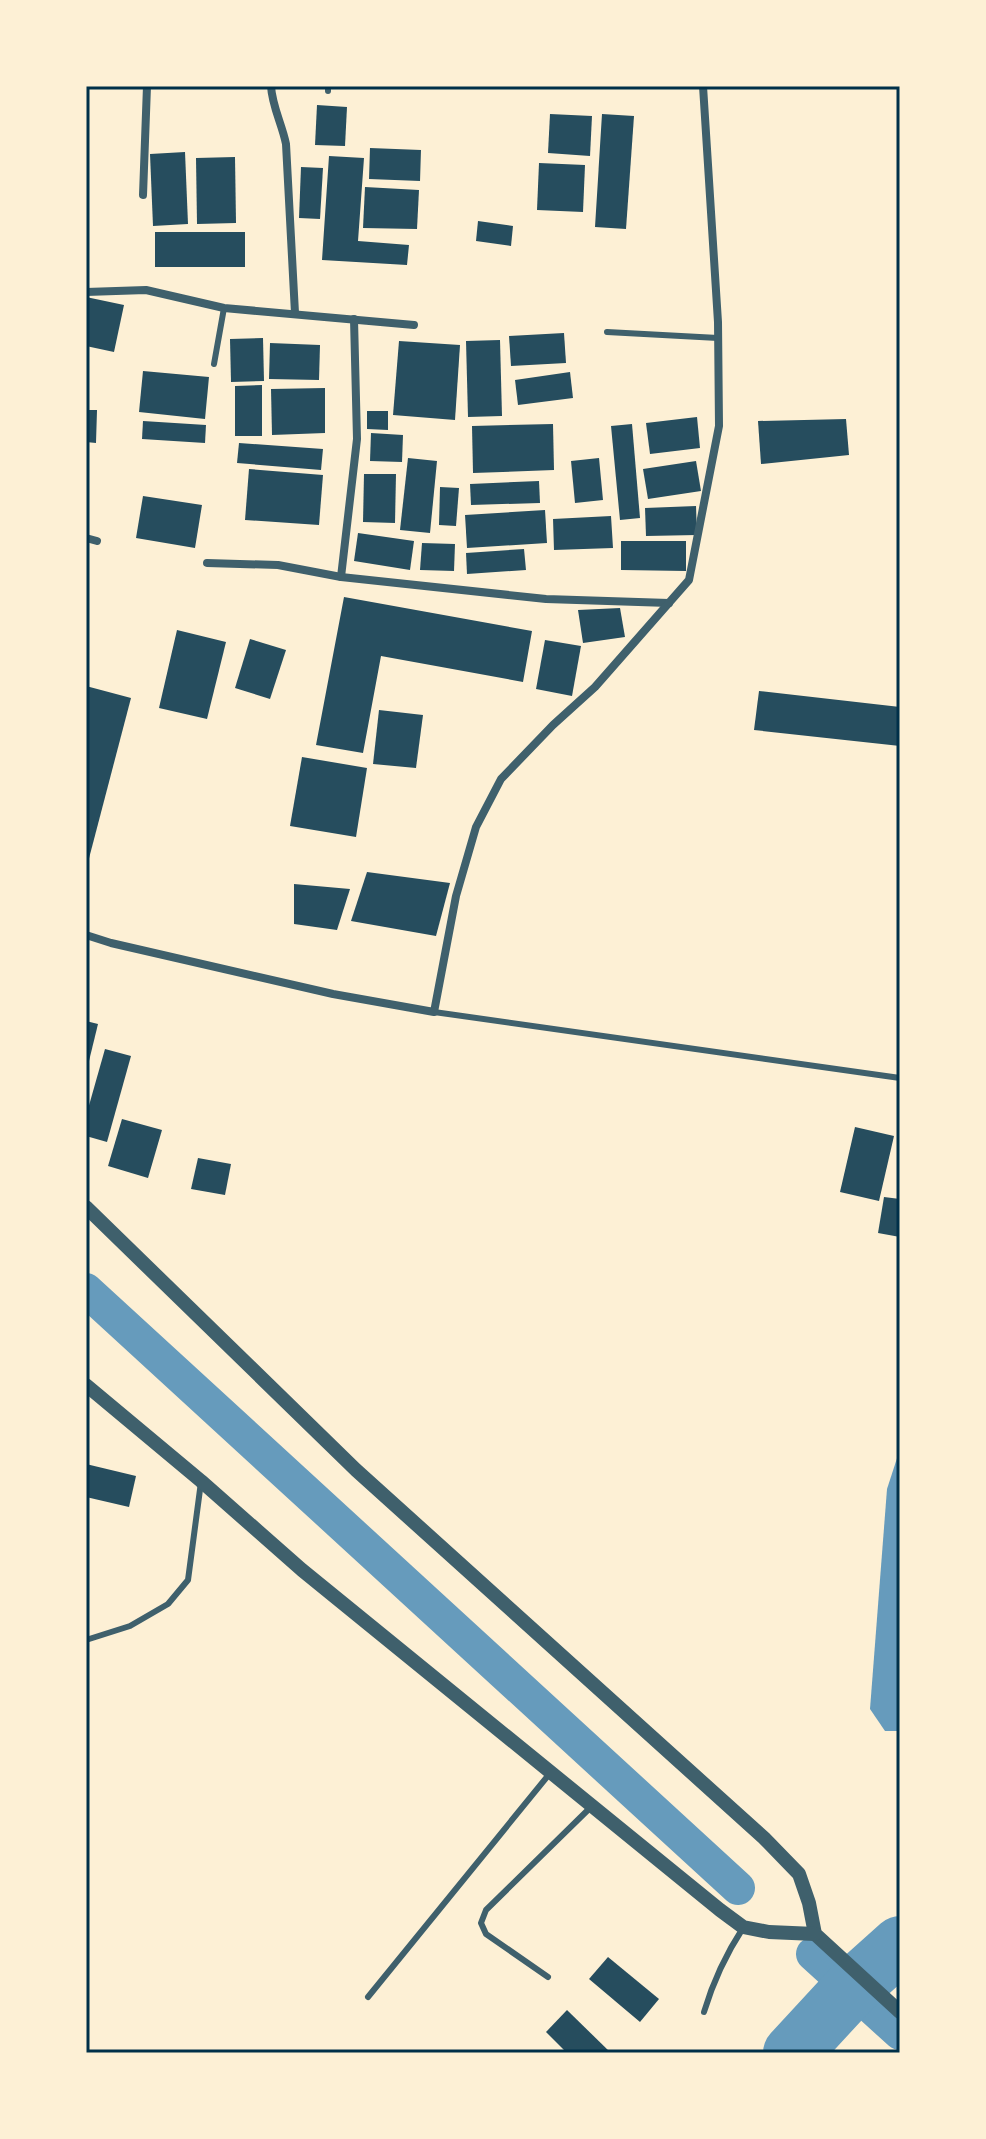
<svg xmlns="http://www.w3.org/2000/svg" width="986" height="2139" font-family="Arial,sans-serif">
	<rect width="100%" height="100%" fill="#fdf0d5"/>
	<path fill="#669bbc" d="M900,1449V1731H885L870,1709L887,1489Z"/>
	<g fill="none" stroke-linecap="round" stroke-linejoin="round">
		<g stroke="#669bbc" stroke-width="34">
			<path d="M86,1290L738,1888"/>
			<path d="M813,1954L900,2033"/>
		</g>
		<path stroke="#669bbc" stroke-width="58" d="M792,2053L852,1988L900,1945"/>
	</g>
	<g fill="#264d5e">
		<path d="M317,105L347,107L345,146L315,145Z"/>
		<path d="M550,114L592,116L590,156L548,153Z"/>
		<path d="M602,114L634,116L626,229L595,227Z"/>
		<path d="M370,148L421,150L420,181L369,179Z"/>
		<path d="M185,152L188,224L153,226L150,154Z"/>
		<path d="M329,156L364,158L358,241L409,245L407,265L322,260Z"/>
		<path d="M235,157L236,223L197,224L196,158Z"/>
		<path d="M539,163L585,165L583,212L537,210Z"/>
		<path d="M301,167L323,168L320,219L299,218Z"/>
		<path d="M365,187L419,190L417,229L363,228Z"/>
		<path d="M478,221L513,226L511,246L476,241Z"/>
		<rect x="155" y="232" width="90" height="35"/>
		<path d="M86,297L124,305L114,352L86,346Z"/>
		<path d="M564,333L566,363L511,366L509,336Z"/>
		<path d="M263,338L264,381L231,382L230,339Z"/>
		<path d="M500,340L502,416L468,417L466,341Z"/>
		<path d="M399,341L460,345L455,420L393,415Z"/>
		<path d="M270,343L320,345L319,380L269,379Z"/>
		<path d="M143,371L209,377L205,419L139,412Z"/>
		<path d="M570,372L573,398L518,405L515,380Z"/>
		<path d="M262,385V436H235V386Z"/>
		<path d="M325,388V433L272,435L271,389Z"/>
		<path d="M86,410H97L96,443L86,442Z"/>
		<path d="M367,411H388V430L367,429Z"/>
		<path d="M697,417L700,448L650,454L646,423Z"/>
		<path d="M846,419L849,455L761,464L758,421Z"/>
		<path d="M143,421L206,425L205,443L142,439Z"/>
		<path d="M553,424L554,470L473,473L472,426Z"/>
		<path d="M632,424L640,518L620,520L611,426Z"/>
		<path d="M371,433L403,435L402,462L370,461Z"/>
		<path d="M239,443L323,449L321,470L237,463Z"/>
		<path d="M408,458L437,461L430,533L400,530Z"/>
		<path d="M599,458L603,500L575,503L571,461Z"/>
		<path d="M696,461L701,491L648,499L643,469Z"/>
		<path d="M249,469L323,475L319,525L245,520Z"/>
		<path d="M364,474H396L395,523L363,522Z"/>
		<path d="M539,481L540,503L471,505L470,484Z"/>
		<path d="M440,487L459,488L456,526L439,525Z"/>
		<path d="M143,496L202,505L195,548L136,538Z"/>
		<path d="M696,506L697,535L646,536L645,508Z"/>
		<path d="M545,510L547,543L467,548L465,515Z"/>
		<path d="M611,516L613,548L554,550L553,519Z"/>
		<path d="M358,533L414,541L410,570L354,561Z"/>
		<path d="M621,541H686V571L621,570Z"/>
		<path d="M422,543L455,544L454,571L420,570Z"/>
		<path d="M524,549L526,570L467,574L466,553Z"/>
		<path d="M344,597L532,631L523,682L381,656L363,753L316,745Z"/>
		<path d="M620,608L625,637L583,643L578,610Z"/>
		<path d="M177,630L226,642L207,719L159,708Z"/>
		<path d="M250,639L286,650L270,699L235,688Z"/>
		<path d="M545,640L581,646L572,696L536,689Z"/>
		<path d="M86,686L131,698L87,866L86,865Z"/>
		<path d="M759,691L900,707V746L754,730Z"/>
		<path d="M379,710L423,715L416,768L373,764Z"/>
		<path d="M302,757L367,768L356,837L290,826Z"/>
		<path d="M367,872L450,883L436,936L351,921Z"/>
		<path d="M294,884L350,889L337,930L294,924Z"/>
		<path d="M86,1021L98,1024L89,1061L86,1060Z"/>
		<path d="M105,1049L131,1056L107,1142L86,1136V1116Z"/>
		<path d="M122,1119L162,1130L148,1178L108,1166Z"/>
		<path d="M855,1127L894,1136L879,1201L840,1192Z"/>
		<path d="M198,1158L231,1164L225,1195L191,1189Z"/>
		<path d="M884,1197L900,1199V1237L878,1233Z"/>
		<path d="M86,1464L136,1476L129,1507L86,1497Z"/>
		<path d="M608,1957L659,1999L640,2022L589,1979Z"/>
		<path d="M567,2010L611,2053H567L546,2032Z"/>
	</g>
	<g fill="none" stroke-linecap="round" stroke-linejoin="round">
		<g stroke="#3f606c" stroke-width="6">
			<path d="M328,86V91"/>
			<path d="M607,332L718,338"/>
			<path d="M214,364L224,308"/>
			<path d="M434,1012L900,1078"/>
			<path d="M86,1640L130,1626L168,1604L188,1580L201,1482"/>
			<path d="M548,1977L486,1934L481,1923L486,1910L592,1806"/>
			<path d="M368,1997L551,1772"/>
			<path d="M704,2012C713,1982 726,1954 743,1928"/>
		</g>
		<g stroke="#3f606c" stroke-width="8">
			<path d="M271,86C272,106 282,124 286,144L295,313"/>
			<path d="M143,195L147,86"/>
			<path d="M86,292L146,290L224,308L414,325"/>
			<path d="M86,538L97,541"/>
			<path d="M207,563L278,565L341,577L546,599L669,603"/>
			<path d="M341,577L357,439L354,319"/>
			<path d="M86,935L111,943L333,994L434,1012L456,896L476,827L501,779L553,725L595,687L689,580L719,426L718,322L703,86"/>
		</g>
		<g stroke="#3f606c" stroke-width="14">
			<path d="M86,1207L356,1470L764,1838L799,1874L809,1903L815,1934L900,2012"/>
			<path d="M86,1385L201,1481L302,1570L720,1910L743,1927L769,1932L815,1934"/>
		</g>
	</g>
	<rect width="986" height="2139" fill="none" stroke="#fdf0d5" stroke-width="176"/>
	<rect x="88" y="88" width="810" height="1963" fill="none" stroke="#003049" stroke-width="3"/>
</svg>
